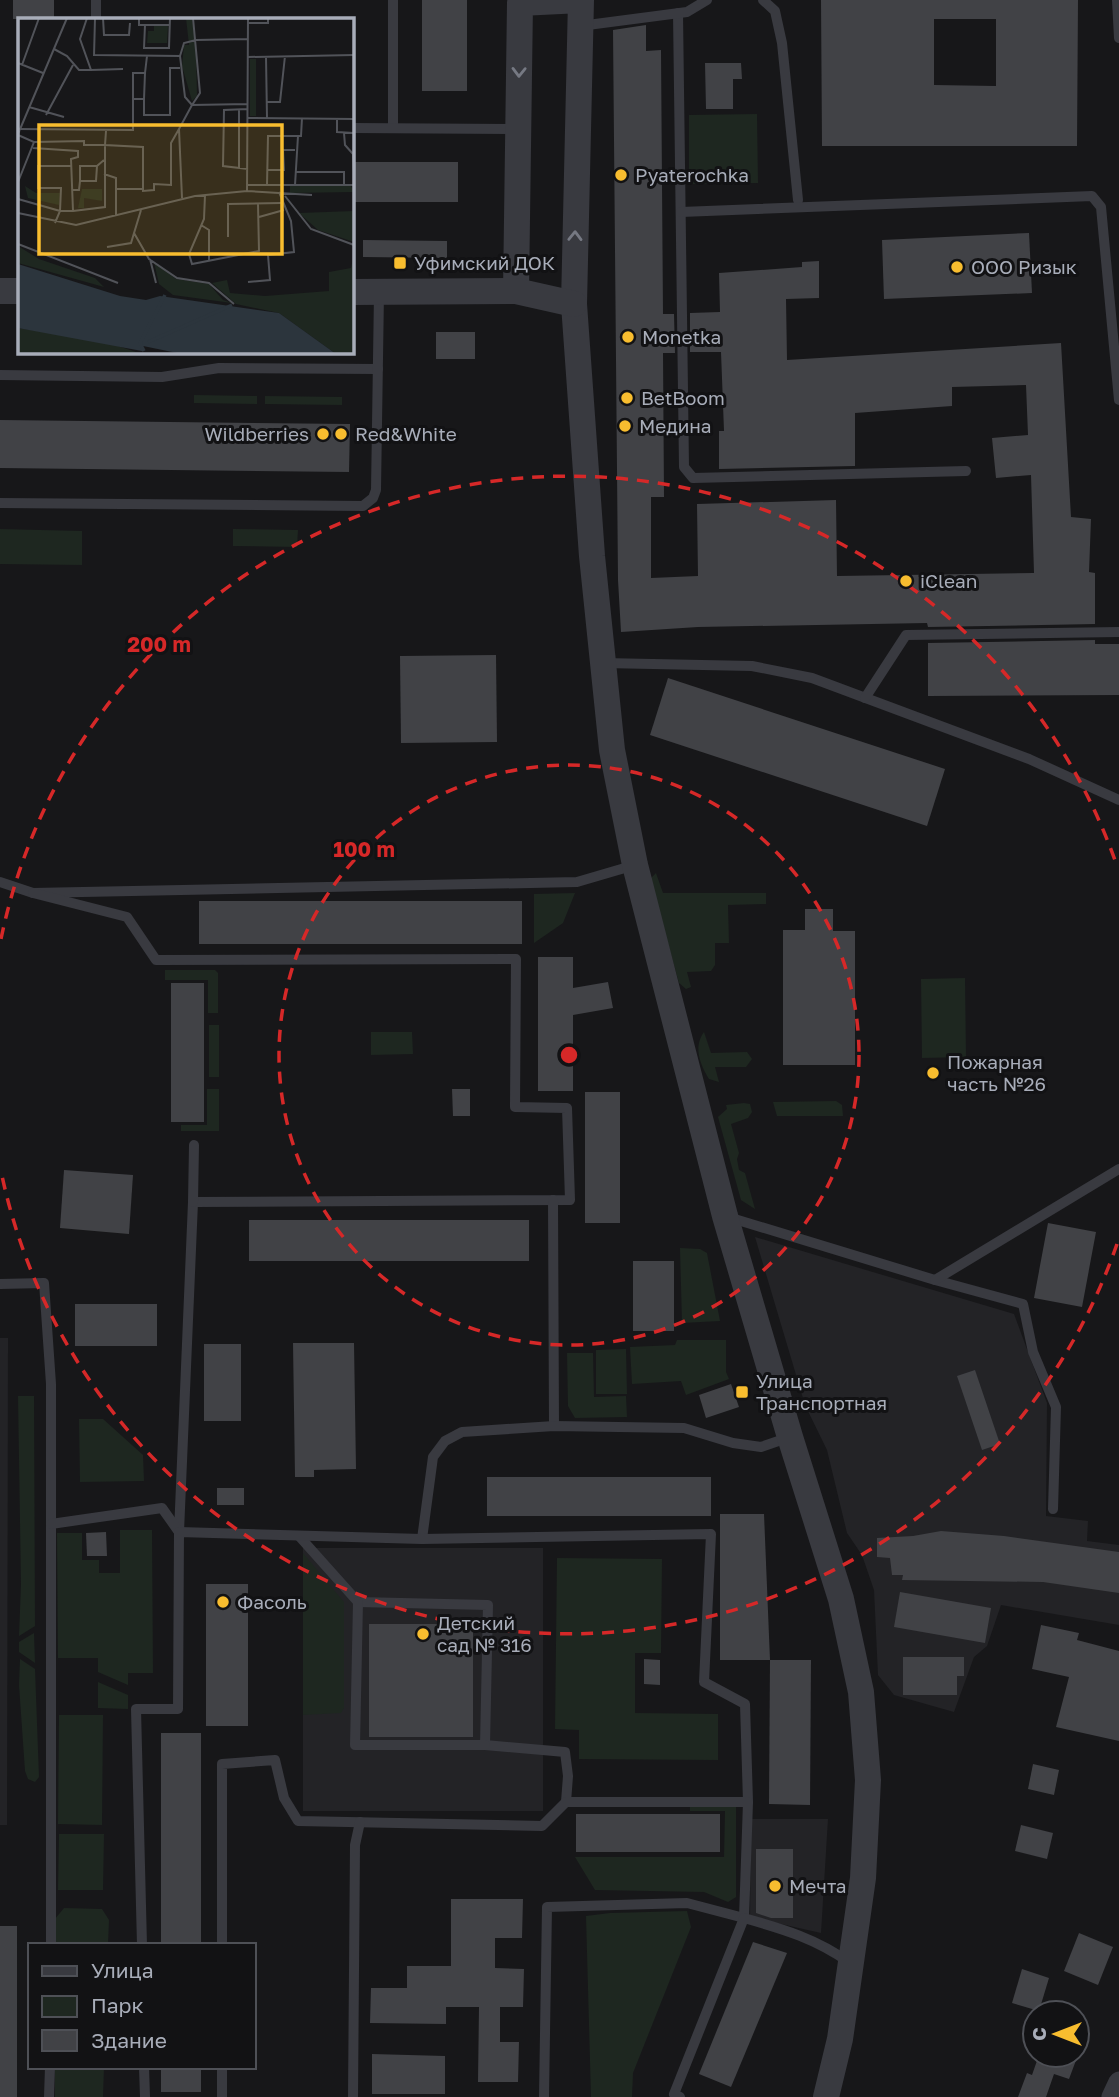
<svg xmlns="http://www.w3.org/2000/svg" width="1119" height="2097" font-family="'Golos Text',sans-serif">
	<rect width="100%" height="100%" fill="#171719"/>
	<g fill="#232326">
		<path d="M755,1237L1014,1314L1047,1403L1046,1516L1088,1521L1087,1541L1119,1545V1625L1001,1605L987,1646L974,1657L954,1712L894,1695L878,1675L874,1590L862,1555L847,1533L827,1450L805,1405Z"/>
		<path d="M0,1338H8L7,1825H0Z"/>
		<rect x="303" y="1548" width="240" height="263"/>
		<path d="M751,1819H828L821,1933L750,1917Z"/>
	</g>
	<g fill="#1e2720">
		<path d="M757,114L758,183L689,184V115Z"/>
		<path d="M194,395L257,396V404L194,403Z"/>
		<path d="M265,396L342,397V405L265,404Z"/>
		<path d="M0,529L82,531V565L0,564Z"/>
		<path d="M233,529L298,530L297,547L233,546Z"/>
		<path d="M656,873L663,893H766V904L728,905L729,943H715V965L711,971L687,972L691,987L686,989L679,983L650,879Z"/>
		<path d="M575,893L563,923L534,943V894Z"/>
		<path d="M165,970H215L218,973V1013H208V980H165Z"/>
		<path d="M965,978L966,1057L922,1058L921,979Z"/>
		<rect x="209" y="1025" width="10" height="52"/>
		<path d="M371,1032H412L413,1054L371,1055Z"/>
		<path d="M704,1032L711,1053L747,1052L752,1059L746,1067H715L719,1082L709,1079C700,1064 693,1047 704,1032Z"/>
		<path d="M207,1089H219V1131H181V1125H207Z"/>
		<path d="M836,1101L842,1105L843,1116H777L773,1102Z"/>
		<path d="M744,1103L750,1104L752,1112L748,1118L731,1124L739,1153L737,1159L739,1170L745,1173L755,1209L741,1200L718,1117L727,1109L726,1105Z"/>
		<path d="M680,1248L700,1249L707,1253L720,1321L682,1323Z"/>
		<path d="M677,1340H726V1372L729,1379L686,1395L681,1381L632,1384L630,1347L675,1345Z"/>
		<path d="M626,1349L627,1394H596V1350Z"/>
		<path d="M567,1353H593L594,1397L626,1396L627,1417L575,1418L568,1406Z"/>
		<path d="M18,1396H34L35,1626L19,1636L21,1584Z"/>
		<path d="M79,1419H103L143,1455L144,1481L80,1482Z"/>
		<path d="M120,1530H152L153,1673H128V1685L98,1672V1658H58L57,1533H82V1560H99V1573H120Z"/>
		<path d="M303,1553L344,1602V1708L341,1713L303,1715Z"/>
		<path d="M557,1558L662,1559L661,1653H635V1713L718,1714V1760L579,1759V1730L555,1729Z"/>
		<path d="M34,1633L35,1663L19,1652V1642Z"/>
		<path d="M20,1659L35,1669L39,1777L35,1782L28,1779L25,1771L19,1685Z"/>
		<path d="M98,1682L128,1695V1709L98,1708Z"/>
		<path d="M59,1715H103L102,1825L58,1824Z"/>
		<path d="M690,1806H736V1897L728,1902L704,1892L595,1890L575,1857H724L725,1811H690Z"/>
		<path d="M59,1834H104L103,1890H58Z"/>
		<path d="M64,1908L102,1909L109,1920L108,1945H55V1919Z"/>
		<path d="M687,1911L691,1927L633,2073L632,2097H591L586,1916L610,1913Z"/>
		<path d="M55,2067H104L103,2097H55Z"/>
	</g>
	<g fill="#414246" fill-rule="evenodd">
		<rect x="13" y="0" width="41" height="19"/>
		<rect x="422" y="0" width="45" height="91"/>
		<path d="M821,0H1078L1077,146H822ZM934,19H996V86L934,85Z"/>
		<path d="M646,25V51L661,50L663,314H674L675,353H663L664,497H651V578L698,576L697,504L836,500L837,576L1034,573L1031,475L996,478L992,438L1028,435L1026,385L952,387V406L855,413V466L719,469V431H724L721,352H690V313L720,312L719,273L802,267V262L819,261V298L786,299L787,360L1061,343L1071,517L1091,519L1089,572L1095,573V624L928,627L927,623L698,627L621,632L618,580L613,30Z"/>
		<path d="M705,63H741L742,79H733V109H706Z"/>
		<rect x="352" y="162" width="106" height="40"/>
		<path d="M1029,233L1032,293L884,299L882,240Z"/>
		<path d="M363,240L447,241V258L363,257Z"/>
		<rect x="436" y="332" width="39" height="27"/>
		<path d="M0,420L350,424L349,472L0,468Z"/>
		<path d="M1095,640V644H1119V695L928,696V643Z"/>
		<path d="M496,655L497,742L401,743L400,656Z"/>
		<path d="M668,678L945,769L927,826L650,735Z"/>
		<rect x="199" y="901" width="323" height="43"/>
		<path d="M805,909H833V931H855V1065H783V930H805Z"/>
		<path d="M538,957H573V988L608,982L613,1008L573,1015V1091H538Z"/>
		<rect x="171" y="983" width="33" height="139"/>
		<path d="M452,1089H470V1116H453Z"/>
		<rect x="585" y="1092" width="35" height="131"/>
		<path d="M64,1170L133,1175L129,1234L60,1228Z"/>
		<rect x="249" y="1220" width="280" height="41"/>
		<path d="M1048,1223L1096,1232L1082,1307L1034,1298Z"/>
		<rect x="633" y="1261" width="41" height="70"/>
		<rect x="75" y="1304" width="82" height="42"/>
		<path d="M293,1343H354L356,1469L314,1470V1477H295Z"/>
		<rect x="204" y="1344" width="37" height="77"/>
		<path d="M975,1370L1000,1444L982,1450L957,1376Z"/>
		<path d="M731,1384L739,1407L706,1418L699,1395Z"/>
		<rect x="487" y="1477" width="224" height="39"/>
		<rect x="217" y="1488" width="27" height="17"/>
		<path d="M720,1514H764L770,1660H720Z"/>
		<path d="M941,1531L1004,1536L1119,1552V1593L1043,1582L902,1580L903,1575H892L890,1558L877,1557V1538L913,1536Z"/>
		<path d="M106,1532L107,1556H87L86,1533Z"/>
		<rect x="206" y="1584" width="42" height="142"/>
		<path d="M900,1592L991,1608L985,1643L894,1627Z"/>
		<rect x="369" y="1624" width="104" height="113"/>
		<path d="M1041,1625L1079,1633L1077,1640L1119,1651V1741L1056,1727L1069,1677L1032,1669Z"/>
		<path d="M903,1657H964V1676H957V1695H903Z"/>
		<path d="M644,1659L660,1660V1685L644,1684Z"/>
		<path d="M770,1660H811L810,1805L769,1804Z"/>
		<rect x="161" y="1733" width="40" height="212"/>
		<path d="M1033,1764L1059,1770L1054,1795L1028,1789Z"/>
		<rect x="576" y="1814" width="144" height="38"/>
		<path d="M1021,1825L1053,1833L1047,1859L1015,1851Z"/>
		<path d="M756,1849H793V1918H771L756,1913Z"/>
		<path d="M451,1899H523L522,1938H495V1968L524,1969L523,2007H500V2042H519L518,2082H478L479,2007H446V2024L370,2023L371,1988H407V1966H451Z"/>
		<rect x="0" y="1926" width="17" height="171"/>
		<path d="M1079,1933L1113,1947L1098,1985L1064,1971Z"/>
		<path d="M753,1942L787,1953L731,2087L699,2074Z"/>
		<path d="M1022,1969L1049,1978L1039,2011L1012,2003Z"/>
		<path d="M372,2054L445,2056V2094H372Z"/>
		<path d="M1039,2055H1078L1069,2079L1054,2074L1046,2097H1018L1027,2073L1032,2075Z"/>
		<rect x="161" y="2067" width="40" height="25"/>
	</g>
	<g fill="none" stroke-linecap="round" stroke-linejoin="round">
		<g stroke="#393a40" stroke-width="10">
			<path d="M393,0V128"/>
			<path d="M763,0L775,11L782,43L798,200"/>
			<path d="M1117,0L1119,38"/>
			<path d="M678,13L684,467L693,478L966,471"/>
			<path d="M96,19V0"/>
			<path d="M580,26L687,12L707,0"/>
			<path d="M352,128L517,129"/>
			<path d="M681,212L1092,196L1101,207L1119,400"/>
			<path d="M0,375L162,377L219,368L378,369"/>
			<path d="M0,503L363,506L373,498L376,490L379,293"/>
			<path d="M603,663L752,666L812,678L1029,759L1119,800"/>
			<path d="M865,698L906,635L1119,632"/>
			<path d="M0,882L33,893L577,882L635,865"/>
			<path d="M33,893L127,917L156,960L516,959L515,1107L567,1108L570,1200L193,1202L179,1532"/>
			<path d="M553,1200L554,1426"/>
			<path d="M193,1202L194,1145"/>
			<path d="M728,1217L935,1280L1023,1304L1033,1352L1056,1407L1053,1509"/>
			<path d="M935,1280L1119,1169"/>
			<path d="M0,1284L44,1283L51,1384V1945"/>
			<path d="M51,1524L162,1508L179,1532"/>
			<path d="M299,1536L358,1602L488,1605L485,1745L565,1752L568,1776L566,1802"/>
			<path d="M422,1539L433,1457L445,1441L462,1432L554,1426L684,1428L733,1443L761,1447L790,1437"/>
			<path d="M358,1602L355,1745H485"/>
			<path d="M142,1945L136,1709H178L179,1532L422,1539L711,1534L704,1682L745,1704L748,1802"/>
			<path d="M222,1945V1764L275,1760L284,1798L298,1821L542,1826L566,1802H748L744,1918L687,1903L547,1907L544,2097"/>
			<path d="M144,2067L145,2097"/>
			<path d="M222,2067V2097"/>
			<path d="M49,2097L50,2067"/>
			<path d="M353,2097L355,1845L360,1822"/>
			<path d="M680,2097L674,2094L744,1918C783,1929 817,1939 850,1963"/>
		</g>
		<path stroke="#393a40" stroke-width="21" d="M1112,2097L1119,2082"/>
		<g stroke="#393a40" stroke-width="26">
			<path d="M0,291H19"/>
			<path d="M516,291L520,3L581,0L574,304L592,556L612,750L635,865L725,1216L790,1437L841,1599L861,1692L868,1780L863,1878L840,2039L826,2097"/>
			<path d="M352,292L516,291L574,304"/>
		</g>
	</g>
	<defs><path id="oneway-chevron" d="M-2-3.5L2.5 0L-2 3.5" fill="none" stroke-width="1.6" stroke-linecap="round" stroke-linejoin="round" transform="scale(1.75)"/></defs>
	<g stroke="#767983">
		<use href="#oneway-chevron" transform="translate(519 72) rotate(91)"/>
		<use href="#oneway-chevron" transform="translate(575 236) rotate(-89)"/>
	</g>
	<g fill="none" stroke="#d62828" stroke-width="3.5" stroke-dasharray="12 9">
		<circle cx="569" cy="1055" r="290"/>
		<path d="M1117 1244A580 580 0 0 1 1 1171M1 939A580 580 0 0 1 1117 866"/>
	</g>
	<g fill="#f8bd2f" stroke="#121214" stroke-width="2.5">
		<circle cx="621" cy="175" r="7"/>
		<rect x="393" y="256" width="14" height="14" rx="3.5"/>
		<circle cx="957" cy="267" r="7"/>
		<circle cx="628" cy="337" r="7"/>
		<circle cx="627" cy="398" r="7"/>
		<circle cx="625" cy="426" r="7"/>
		<circle cx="323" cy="434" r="7"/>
		<circle cx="341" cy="434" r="7"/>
		<circle cx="906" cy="581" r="7"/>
		<circle cx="933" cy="1073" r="7"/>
		<rect x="735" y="1385" width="14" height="14" rx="3.5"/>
		<circle cx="223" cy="1602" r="7"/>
		<circle cx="423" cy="1634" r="7"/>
		<circle cx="775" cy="1886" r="7"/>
	</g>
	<g text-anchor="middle" stroke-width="6" stroke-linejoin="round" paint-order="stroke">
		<g font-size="19" fill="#a8adb9" stroke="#121214" text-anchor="start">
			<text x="635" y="182">Pyaterochka</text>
			<text x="414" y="270">Уфимский ДОК</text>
			<text x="971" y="274">ООО Ризык</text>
			<text x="642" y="344">Monetka</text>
			<text x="641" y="405">BetBoom</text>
			<text x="639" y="433">Медина</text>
			<text x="309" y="441" text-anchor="end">Wildberries</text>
			<text x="355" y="441">Red&amp;White</text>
			<text x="920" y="588">iClean</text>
			<text x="947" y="1069">Пожарная<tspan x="947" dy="22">часть №26</tspan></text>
			<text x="756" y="1388">Улица<tspan x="756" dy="22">Транспортная</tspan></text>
			<text x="237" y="1609">Фасоль</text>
			<text x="437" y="1630">Детский<tspan x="437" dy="22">сад № 316</tspan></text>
			<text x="789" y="1893">Мечта</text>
		</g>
	</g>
	<g transform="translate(18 18)">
		<rect width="336" height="336" fill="#171719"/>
		<path d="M168,0H174L178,30L179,78L174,83L164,48L166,27H171ZM136,8H150L149,25H129L130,13H136ZM232,41H238V98H232ZM7,168L18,175H42L41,187L10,180ZM272,168H333L336,174L272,175ZM64,171H84V183L66,180V190H60ZM336,193V224L300,212L281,195ZM0,228L21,241L77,260L86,269L0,245ZM336,235V336H318L261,295L218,286L194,265L209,262L212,275L247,278L311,273V254L333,250ZM136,244L158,261L191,266L205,282L214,285L155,277L141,266ZM0,310L85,323L124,336H0Z" fill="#1e2720"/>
		<path d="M0,246L102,278L128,282L142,278L261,295L318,336H164L125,328L124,333L0,310Z" fill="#2c353d"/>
		<path fill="none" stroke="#2c353d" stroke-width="3.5" d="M130,324L214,287M126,333L122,325L147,277"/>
		<path fill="none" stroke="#515359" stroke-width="2" d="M85,0L86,17H111L112,5M121,0V7H151M230,5H250V0M127,7L126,30H151L152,0M36,31L49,38L61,52H73L62,21L69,0M77,37L162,38L167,79L174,87L182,75L175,0M76,38L77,0M162,38L166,25L178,22L230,21M230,39L336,37M248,39L249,100M0,45L25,55M4,47L21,0M73,52L105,51M115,81H126V97H152V50H162M126,81L127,55M249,84H262L267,38M11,89L46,99M221,91V151M28,97L55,47M230,100L336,101M319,100V114L336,115M0,111L115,112V55H127L129,38M88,113L87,127L125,129V173L136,172V166L153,167V125L161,111M326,115L327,127L335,136L336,154M0,116L49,0M0,117L16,124L0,164M16,124L66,123V127H87V189L55,193M15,130L60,133V139L53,141L55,193H42L43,170H20V148H53M230,151L205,148L206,92L230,91M250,152H266L265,132H277M277,154H326V167M86,156L98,160V198M62,163V148H79M230,167H336M249,167L250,118H283L284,100M277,167L280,118M99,171H125M55,172H61L62,163H78L79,148L86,142M229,173L230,0M187,177L186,201L171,236L174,246L241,233L240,186M267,178L293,211L336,227M164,180L161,111L174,87L230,86M0,181L42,193L37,205M0,195L58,207L177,178L229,173L294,177M241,199L266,192M183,207L191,212V242M116,215L131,241L159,260L191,265L216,286M210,219V186L263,185M0,226L100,265M89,229L113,225L123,192M132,241L138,265M230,264L252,262L250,237L276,234L273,203L261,174"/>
		<path fill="#f8bd2f" fill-opacity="0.15" stroke="#f8bd2f" stroke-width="3.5" d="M21,107H264V236H21Z"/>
		<rect width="336" height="336" fill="none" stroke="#a8adb9" stroke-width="3.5"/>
	</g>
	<circle cx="569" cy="1055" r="10" fill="#d62828" stroke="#121214" stroke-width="3.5"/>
	<g font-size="21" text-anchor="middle" font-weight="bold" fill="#d62828" stroke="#121214" stroke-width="6" stroke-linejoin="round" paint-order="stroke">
		<text x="159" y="652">200 m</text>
		<text x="364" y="857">100 m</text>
	</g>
	<rect x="28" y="1943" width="228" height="126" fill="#121214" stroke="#4e5056" stroke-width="2"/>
	<rect x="42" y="1966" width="35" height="10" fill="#393a40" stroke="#4e5056" stroke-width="2"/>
	<text x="91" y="1978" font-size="21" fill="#a8adb9">Улица</text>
	<rect x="42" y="1996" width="35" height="21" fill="#1e2720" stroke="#4e5056" stroke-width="2"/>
	<text x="91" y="2013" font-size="21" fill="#a8adb9">Парк</text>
	<rect x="42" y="2030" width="35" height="21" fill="#414246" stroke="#4e5056" stroke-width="2"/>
	<text x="91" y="2048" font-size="21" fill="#a8adb9">Здание</text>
	<g transform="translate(1056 2034) rotate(270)"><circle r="33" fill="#121214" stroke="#4e5056" stroke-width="2"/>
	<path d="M0-5L12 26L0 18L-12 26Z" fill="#f8bd2f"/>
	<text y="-10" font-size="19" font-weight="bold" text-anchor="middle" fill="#a8adb9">С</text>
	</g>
</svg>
